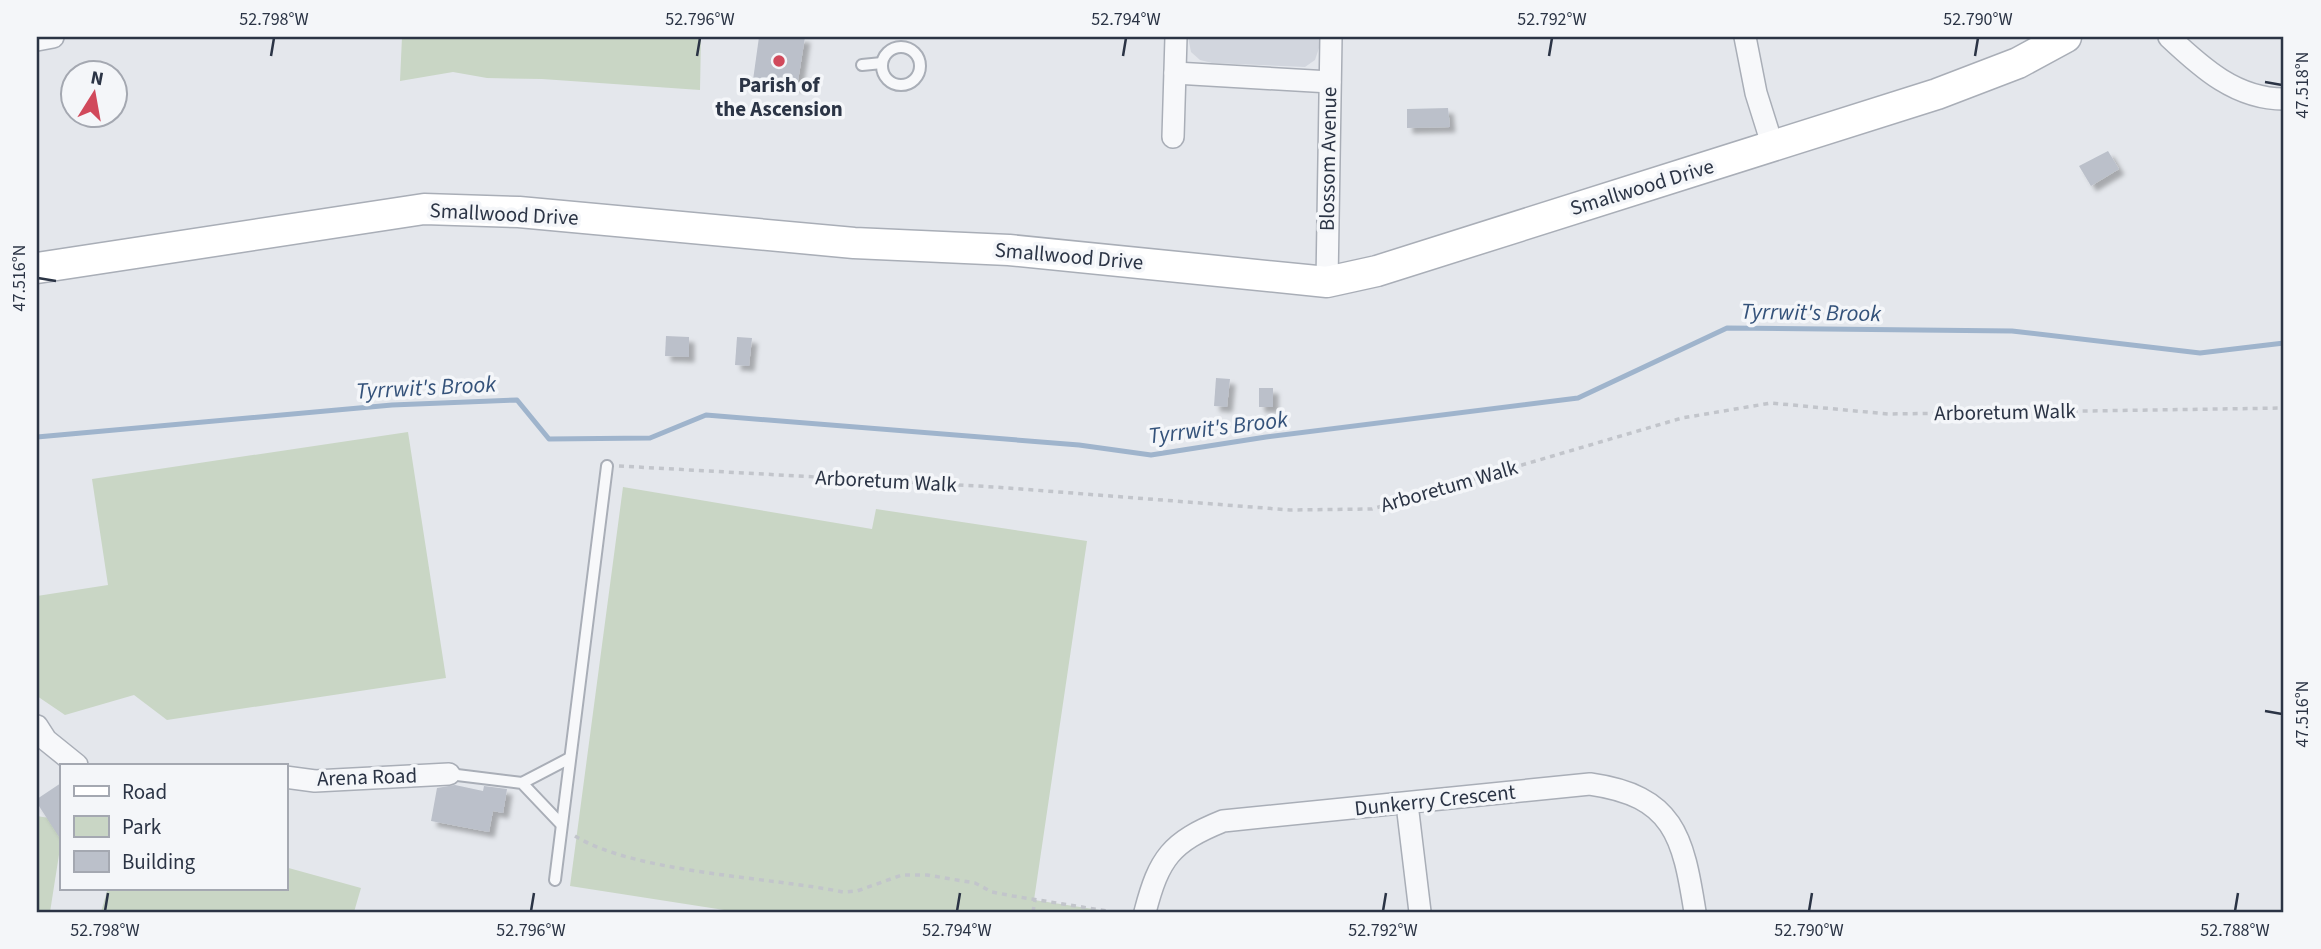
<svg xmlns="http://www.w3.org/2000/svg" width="2321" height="949" font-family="'Source Sans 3',sans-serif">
	<defs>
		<filter id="shadow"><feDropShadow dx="5.5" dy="5.5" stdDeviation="2" flood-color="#0004"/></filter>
	</defs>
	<rect width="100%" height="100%" fill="#e4e7ec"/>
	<path fill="#d2d6de" d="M1188,37H1319V48L1315,60L1305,67L1212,63L1200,60L1191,52Z"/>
	<g fill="#c9d6c5">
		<path d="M402,37H701L700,90L542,79L487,78L453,72L400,81Z"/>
		<path d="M408,432L446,678L167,720L134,695L65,715L37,696V596L108,585L92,479Z"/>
		<path d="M623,487L872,529L876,509L1087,541L1034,900L1113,912H737L570,886Z"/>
		<path d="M37,816L61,820V842L50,912H37Z"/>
		<path d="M285,867L361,888L354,912H101L108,888H285Z"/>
	</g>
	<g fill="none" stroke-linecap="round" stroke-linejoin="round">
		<path stroke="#9fb4cc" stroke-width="5" d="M37,437L392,405L517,400L549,439L650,438L706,415L1079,445L1151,455L1266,437L1578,398L1727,328L2012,331L2200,353L2284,343"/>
	</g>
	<g fill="#bbc0ca" filter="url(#shadow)">
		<path d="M759,37H805L797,87L753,80Z"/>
		<path d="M1448,108L1450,127L1407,128V109Z"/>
		<path d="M2108,151L2119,169L2091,186L2079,166Z"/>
		<path d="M666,336L689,337V357L665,356Z"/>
		<path d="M737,337L752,338L749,366L735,365Z"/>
		<path d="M1216,378L1230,379L1227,407L1214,406Z"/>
		<rect x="1259" y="388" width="14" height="19"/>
		<path d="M61,783V840L37,803V799Z"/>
		<path d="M455,785L483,791L484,786L507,789L503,813L493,811L489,832L431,821L437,788Z"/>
	</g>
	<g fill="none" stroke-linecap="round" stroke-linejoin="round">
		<g stroke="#a9aeb7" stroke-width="14">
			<g id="lane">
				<circle cx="901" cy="66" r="19"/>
				<path d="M862,65L882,63"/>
				<path d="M449,774L522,783L560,823"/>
				<path d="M522,783L568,759"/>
				<path d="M555,880L607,466"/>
			</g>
		</g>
		<g stroke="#a9aeb7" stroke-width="24">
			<g id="street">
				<path d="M1745,37L1756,93L1773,147"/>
				<path d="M2169,37C2202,68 2236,99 2284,99"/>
				<path d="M37,40L53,37"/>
				<path d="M1175,73L1330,82"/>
				<path d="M1173,137L1176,37"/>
				<path d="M1327,282L1331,37"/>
				<path d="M37,726L46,740L77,765"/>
				<path d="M285,777L315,781L449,774"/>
				<path d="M1407,804L1420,912"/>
				<path d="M1145,912C1159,858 1171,842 1223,821L1590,784C1674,796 1683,836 1695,912"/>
			</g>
		</g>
		<g stroke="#a9aeb7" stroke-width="33">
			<path id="secondary" d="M37,268L424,209L519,212L854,243L1009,250L1327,282L1377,271L1937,94L2018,63L2066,37"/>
		</g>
		<g stroke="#c2c5cb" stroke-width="3.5" stroke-dasharray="5 5" stroke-linecap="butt">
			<path d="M619,466L995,487L1290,510L1372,509L1682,418L1771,403L1888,414L2284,408"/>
			<path d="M575,836C635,873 770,877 843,892L857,891L902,875H927L975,883L992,892L1013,896L1107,911"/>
			<path d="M1033,912L1035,900"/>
		</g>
		<use href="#lane" stroke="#f7f8fa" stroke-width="10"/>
		<use href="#street" stroke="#f7f8fa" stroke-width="21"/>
		<use href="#secondary" stroke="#fff" stroke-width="30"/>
	</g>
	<path fill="none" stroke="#2b3445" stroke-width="2.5" d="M271,56L274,38M697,56L700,38M1123,56L1126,38M1549,56L1552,38M1975,56L1978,38M2265,82L2282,85M38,278L56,281M2265,711L2282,714M105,911L108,893M531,911L534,893M957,911L960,893M1383,911L1386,893M1809,911L1812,893M2235,911L2238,893"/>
	<circle fill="#d1495b" stroke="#f4f6f9" stroke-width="2.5" cx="779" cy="61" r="7"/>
	<g text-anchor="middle" stroke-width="7" stroke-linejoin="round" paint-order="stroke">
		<g font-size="21" font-weight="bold" fill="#2b3445" stroke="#f4f6f9">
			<text x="779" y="92">Parish of<tspan x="779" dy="24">the Ascension</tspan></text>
		</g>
		<g font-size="21" fill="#2b3445" stroke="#f4f6f9">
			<text transform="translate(1328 159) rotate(-89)" y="7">Blossom Avenue</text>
			<text transform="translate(1642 187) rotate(-17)" y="7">Smallwood Drive</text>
			<text transform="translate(504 214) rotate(3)" y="7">Smallwood Drive</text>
			<text transform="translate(1069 256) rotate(5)" y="7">Smallwood Drive</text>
			<text transform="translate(2005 412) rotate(-1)" y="7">Arboretum Walk</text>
			<text transform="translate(886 481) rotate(3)" y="7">Arboretum Walk</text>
			<text transform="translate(1449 486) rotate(-16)" y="7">Arboretum Walk</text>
			<text transform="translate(367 777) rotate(-2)" y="7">Arena Road</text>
			<text transform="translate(1435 800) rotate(-6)" y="7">Dunkerry Crescent</text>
		</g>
		<g font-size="23" font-style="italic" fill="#34527a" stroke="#f4f6f9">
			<text transform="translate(1811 312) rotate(1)" y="8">Tyrrwit's Brook</text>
			<text transform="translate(426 387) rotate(-3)" y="8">Tyrrwit's Brook</text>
			<text transform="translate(1218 427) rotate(-7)" y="8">Tyrrwit's Brook</text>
		</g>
	</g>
	<rect width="2321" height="949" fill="none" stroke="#f4f6f9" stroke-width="77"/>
	<rect x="60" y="764" width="228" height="126" fill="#f4f6f9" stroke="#a4a8b1" stroke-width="2"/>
	<rect x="74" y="786" width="35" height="10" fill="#ffffff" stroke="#a4a8b1" stroke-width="2"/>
	<text x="122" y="799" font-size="21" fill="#2b3445">Road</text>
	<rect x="74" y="816" width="35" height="21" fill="#c9d6c5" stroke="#a4a8b1" stroke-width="2"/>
	<text x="122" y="834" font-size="21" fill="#2b3445">Park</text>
	<rect x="74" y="851" width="35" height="21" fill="#bbc0ca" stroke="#a4a8b1" stroke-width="2"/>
	<text x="122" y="869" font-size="21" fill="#2b3445">Building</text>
	<g transform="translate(94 94) rotate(11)"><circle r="33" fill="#f4f6f9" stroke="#a4a8b1" stroke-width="2"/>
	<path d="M0-5L12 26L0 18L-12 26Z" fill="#d1495b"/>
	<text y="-10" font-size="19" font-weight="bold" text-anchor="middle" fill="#2b3445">N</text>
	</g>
	<rect x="38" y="38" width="2244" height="873" fill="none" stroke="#2b3445" stroke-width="2.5"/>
	<g font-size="18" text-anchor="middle" fill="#2b3445">
		<text x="274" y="25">52.798°W</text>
		<text x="700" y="25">52.796°W</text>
		<text x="1126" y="25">52.794°W</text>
		<text x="1552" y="25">52.792°W</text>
		<text x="1978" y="25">52.790°W</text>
		<text transform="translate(2302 85) rotate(-90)" y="6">47.518°N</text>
		<text transform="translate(19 278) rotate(-90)" y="6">47.516°N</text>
		<text transform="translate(2302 714) rotate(-90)" y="6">47.516°N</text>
		<text x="105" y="936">52.798°W</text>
		<text x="531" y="936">52.796°W</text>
		<text x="957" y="936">52.794°W</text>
		<text x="1383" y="936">52.792°W</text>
		<text x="1809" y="936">52.790°W</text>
		<text x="2235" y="936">52.788°W</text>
	</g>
</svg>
